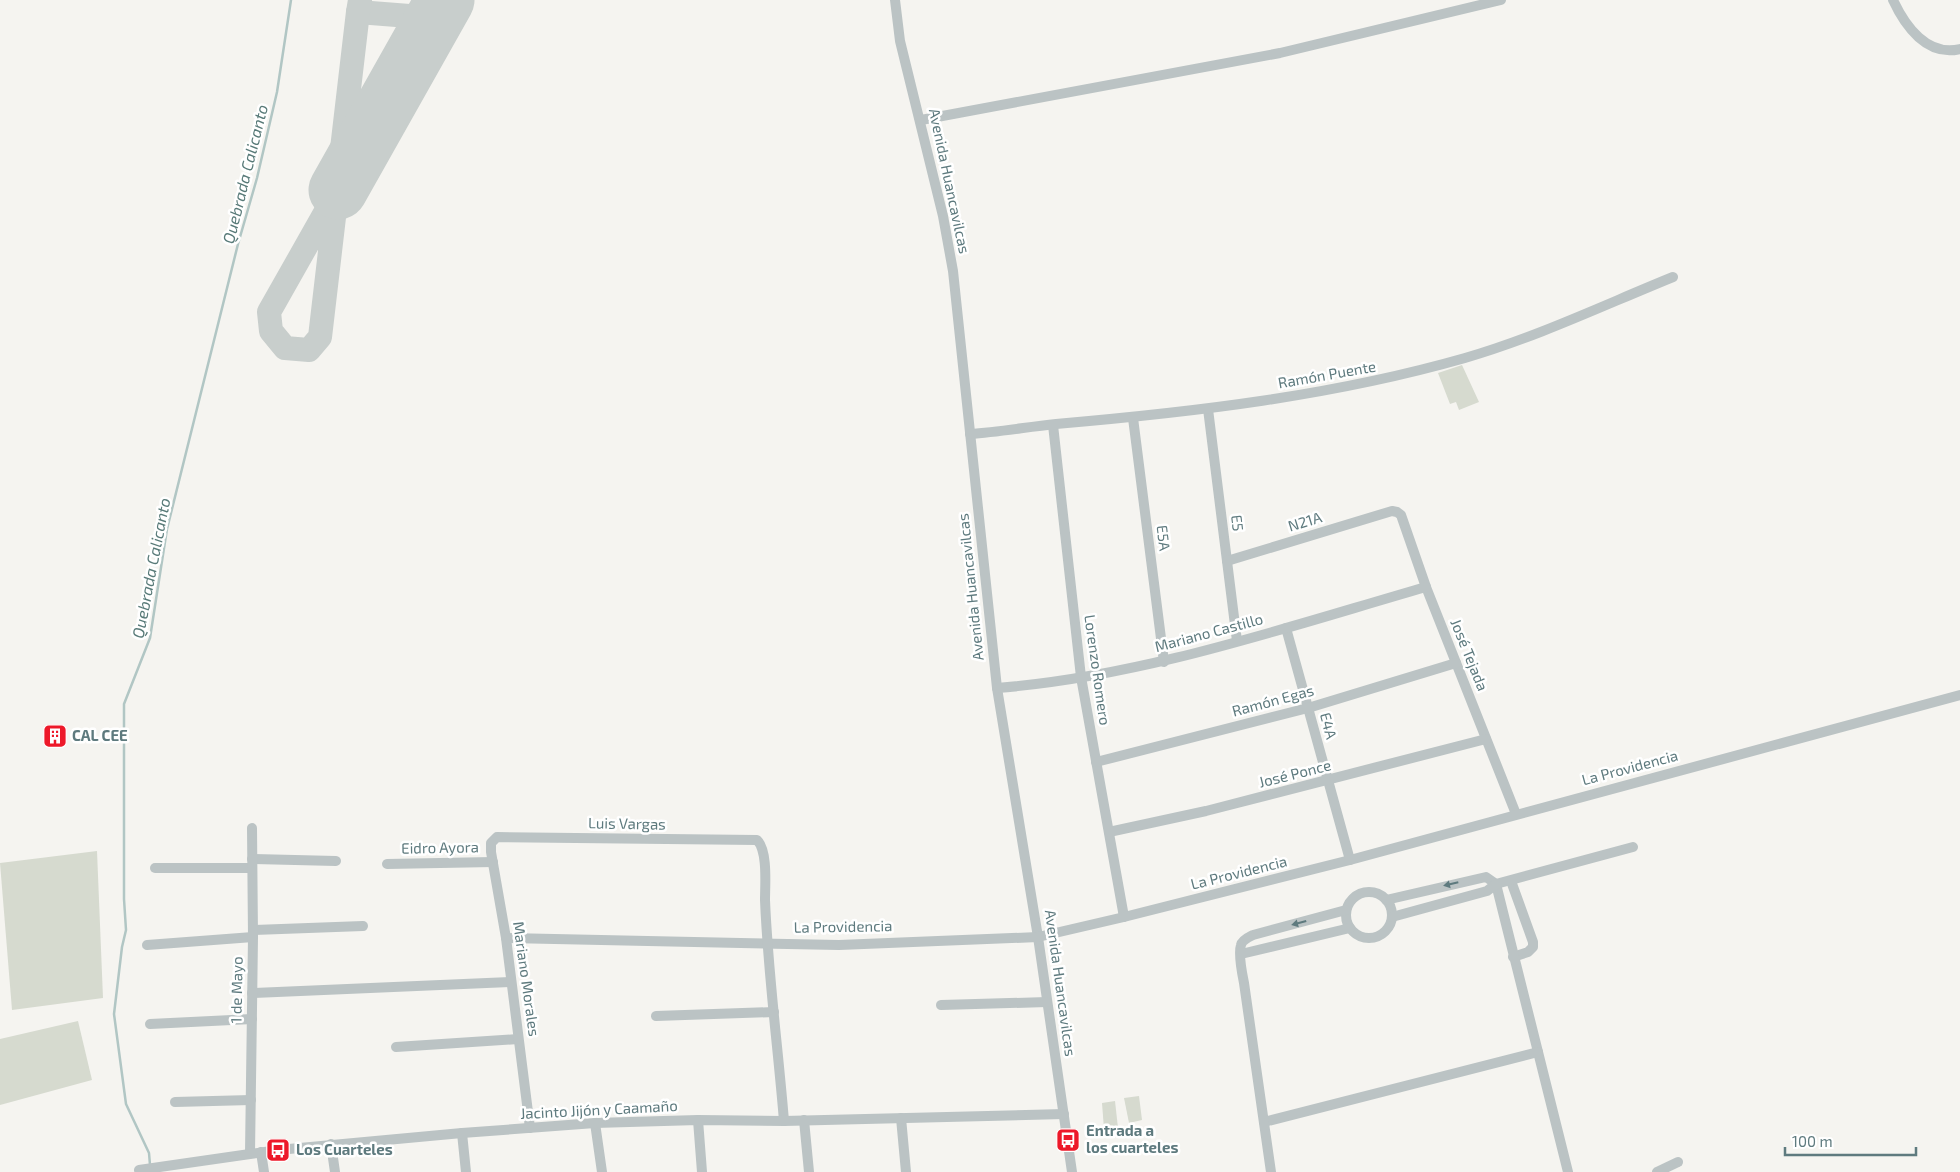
<svg xmlns="http://www.w3.org/2000/svg" width="1960" height="1172" font-family="'Exo 2',sans-serif">
	<rect width="100%" height="100%" fill="#f5f4f0"/>
	<g fill="#d6dacf">
		<path d="M1462,365L1479,402L1459,410L1456,402L1450,404L1438,373Z"/>
		<path d="M97,851L103,998L12,1010L0,863Z"/>
		<path d="M78,1021L92,1080L0,1105V1039Z"/>
		<path d="M1139,1096L1142,1120L1129,1123L1124,1098Z"/>
		<path d="M1115,1101L1118,1128L1104,1129L1102,1103Z"/>
	</g>
	<g fill="none" stroke-linecap="round" stroke-linejoin="round">
		<path stroke="#b1c6c4" stroke-width="2.5" d="M150,1165L149,1153L126,1104L114,1014L122,947L126,930L124,899V704L150,638L167,529L238,244L257,178L277,92L291,0"/>
		<g stroke="#c8cecc" stroke-width="24">
			<path d="M358,12L435,18"/>
			<path d="M338,190L269,312L271,331L285,348L309,350L320,337L358,12L360,0"/>
		</g>
		<path stroke="#c8cecc" stroke-width="59" d="M338,190L445,0"/>
		<g stroke="#bbc3c4" stroke-width="10">
			<path d="M895,0L900,41L943,216L953,271L997,688L1038,937L1072,1172"/>
			<path d="M1893,0C1905,26 1927,57 1960,49"/>
			<path d="M921,120L1280,53L1501,0"/>
			<path d="M1208,409L1237,641"/>
			<path d="M1133,418L1164,662"/>
			<path d="M1053,425L1081,677L1124,917"/>
			<path d="M970,434C999,432 1027,427 1056,424C1194,412 1332,396 1465,358C1537,337 1604,305 1673,277"/>
			<path d="M1227,561L1392,511L1397,512L1401,515L1426,587L1516,814"/>
			<path d="M1286,628L1350,860"/>
			<path d="M997,688C1141,677 1287,627 1426,587"/>
			<path d="M1096,762L1308,708L1456,663"/>
			<path d="M1109,832L1206,811L1486,739"/>
			<path d="M252,859L336,861"/>
			<path d="M387,864L493,862"/>
			<path d="M155,868H252"/>
			<path d="M1511,881L1533,942V947L1528,952L1513,957"/>
			<circle cx="1369" cy="915" r="23"/>
			<path d="M1386,900L1486,877L1496,884L1568,1172"/>
			<path d="M1392,917L1487,891L1496,884L1633,847"/>
			<path d="M253,930L363,926"/>
			<path d="M506,938L839,945L1038,937L1124,917L1350,860L1960,695"/>
			<path d="M147,945L253,937"/>
			<path d="M1241,954L1350,928"/>
			<path d="M252,993L511,982"/>
			<path d="M941,1005L1047,1002"/>
			<path d="M656,1016L774,1012"/>
			<path d="M150,1024L252,1019"/>
			<path d="M396,1047L518,1039"/>
			<path d="M175,1102L251,1100"/>
			<path d="M901,1118L906,1172"/>
			<path d="M698,1120L702,1172"/>
			<path d="M804,1120L809,1172"/>
			<path d="M1264,1122L1538,1052"/>
			<path d="M595,1123L602,1172"/>
			<path d="M530,1128L506,938L491,852V843L497,837L757,840C768,851 765,885 765,900C768,974 778,1047 784,1121"/>
			<path d="M462,1133L466,1172"/>
			<path d="M331,1144L335,1172"/>
			<path d="M261,1152L264,1172"/>
			<path d="M250,1153L253,937L252,828"/>
			<path d="M139,1170L278,1150L462,1133L595,1123L698,1120L784,1121L1064,1114"/>
			<path d="M1271,1172L1244,983C1242,973 1238,954 1241,945C1242,940 1249,937 1253,935L1346,910"/>
			<path d="M1657,1172L1678,1162"/>
		</g>
	</g>
	<defs><path id="oneway-solid" d="M-6-.8H1V-3.2L6.5 0L1 3.2V.8H-6Z" transform="scale(1.25)"/></defs>
	<g fill="#5e7a7e">
		<use href="#oneway-solid" transform="translate(1451 884) rotate(167)"/>
		<use href="#oneway-solid" transform="translate(1299 923) rotate(165)"/>
	</g>
	<defs>
		<g id="building-square" transform="scale(1.25)"><rect x="-9" y="-9" width="18" height="18" rx="4" fill="#ed1829" stroke="#fff"/><path d="M-4-6H4V6H1V3H-1V6H-4ZM-2.5-4.3h1.7v1.8h-1.7ZM.8-4.3h1.7v1.8H.8ZM-2.5-1h1.7V.8h-1.7ZM.8-1h1.7V.8H.8Z" fill="#fff"/></g>
		<g id="bus-square" transform="scale(1.25)"><rect x="-9" y="-9" width="18" height="18" rx="4" fill="#ed1829" stroke="#fff"/><path d="M-5-6H5V4H4V6H2V4H-2V6H-4V4H-5ZM-3.5-4V0h7V-4ZM-3.5 1.2v1.5H-2V1.2ZM2 1.2v1.5H3.5V1.2Z" fill="#fff"/></g>
	</defs>
	<g fill-rule="evenodd">
		<use href="#building-square" x="55" y="736"/>
		<use href="#bus-square" x="1068" y="1140"/>
		<use href="#bus-square" x="278" y="1150"/>
	</g>
	<g text-anchor="middle" stroke-width="5" stroke-linejoin="round" paint-order="stroke">
		<g font-size="15" fill="#5e7a7e" stroke="#fff">
			<text transform="translate(949 181) rotate(78)" y="5">Avenida Huancavilcas</text>
			<text transform="translate(1327 375) rotate(-10)" y="5">Ramón Puente</text>
			<text transform="translate(1305 522) rotate(-17)" y="5">N21A</text>
			<text transform="translate(1237 523) rotate(83)" y="5">E5</text>
			<text transform="translate(1163 538) rotate(83)" y="5">E5A</text>
			<text transform="translate(971 587) rotate(-96)" y="5">Avenida Huancavilcas</text>
			<text transform="translate(1209 633) rotate(-15)" y="5">Mariano Castillo</text>
			<text transform="translate(1469 655) rotate(68)" y="5">José Tejada</text>
			<text transform="translate(1097 670) rotate(82)" y="5">Lorenzo Romero</text>
			<text transform="translate(1273 701) rotate(-15)" y="5">Ramón Egas</text>
			<text transform="translate(1328 726) rotate(75)" y="5">E4A</text>
			<text transform="translate(1630 768) rotate(-15)" y="5">La Providencia</text>
			<text transform="translate(1295 774) rotate(-14)" y="5">José Ponce</text>
			<text transform="translate(627 824) rotate(1)" y="5">Luis Vargas</text>
			<text transform="translate(440 848) rotate(-1)" y="5">Eidro Ayora</text>
			<text transform="translate(1239 873) rotate(-14)" y="5">La Providencia</text>
			<text transform="translate(843 927) rotate(-1)" y="5">La Providencia</text>
			<text transform="translate(526 979) rotate(82)" y="5">Mariano Morales</text>
			<text transform="translate(1060 983) rotate(82)" y="5">Avenida Huancavilcas</text>
			<text transform="translate(237 990) rotate(-89)" y="5">1 de Mayo</text>
			<text transform="translate(599 1110) rotate(-3)" y="5">Jacinto Jijón y Caamaño</text>
		</g>
		<g font-size="15" font-weight="bold" fill="#5e7a7e" stroke="#fff" text-anchor="start">
			<text x="72" y="741">CAL CEE</text>
			<text x="1086" y="1136">Entrada a<tspan x="1086" dy="17">los cuarteles</tspan></text>
			<text x="296" y="1155">Los Cuarteles</text>
		</g>
		<g font-size="16" font-style="italic" fill="#587a78" stroke="#fff">
			<text transform="translate(245 174) rotate(-76)" y="6">Quebrada Calicanto</text>
			<text transform="translate(151 568) rotate(-79)" y="6">Quebrada Calicanto</text>
		</g>
	</g>
	<path d="M1785 1147v8h131v-8" fill="none" stroke="#5e7a7e" stroke-width="2.5"/>
	<text x="1792" y="1147" font-size="15" fill="#5e7a7e" stroke="#ffffff" stroke-width="4" paint-order="stroke">100 m</text>
</svg>
